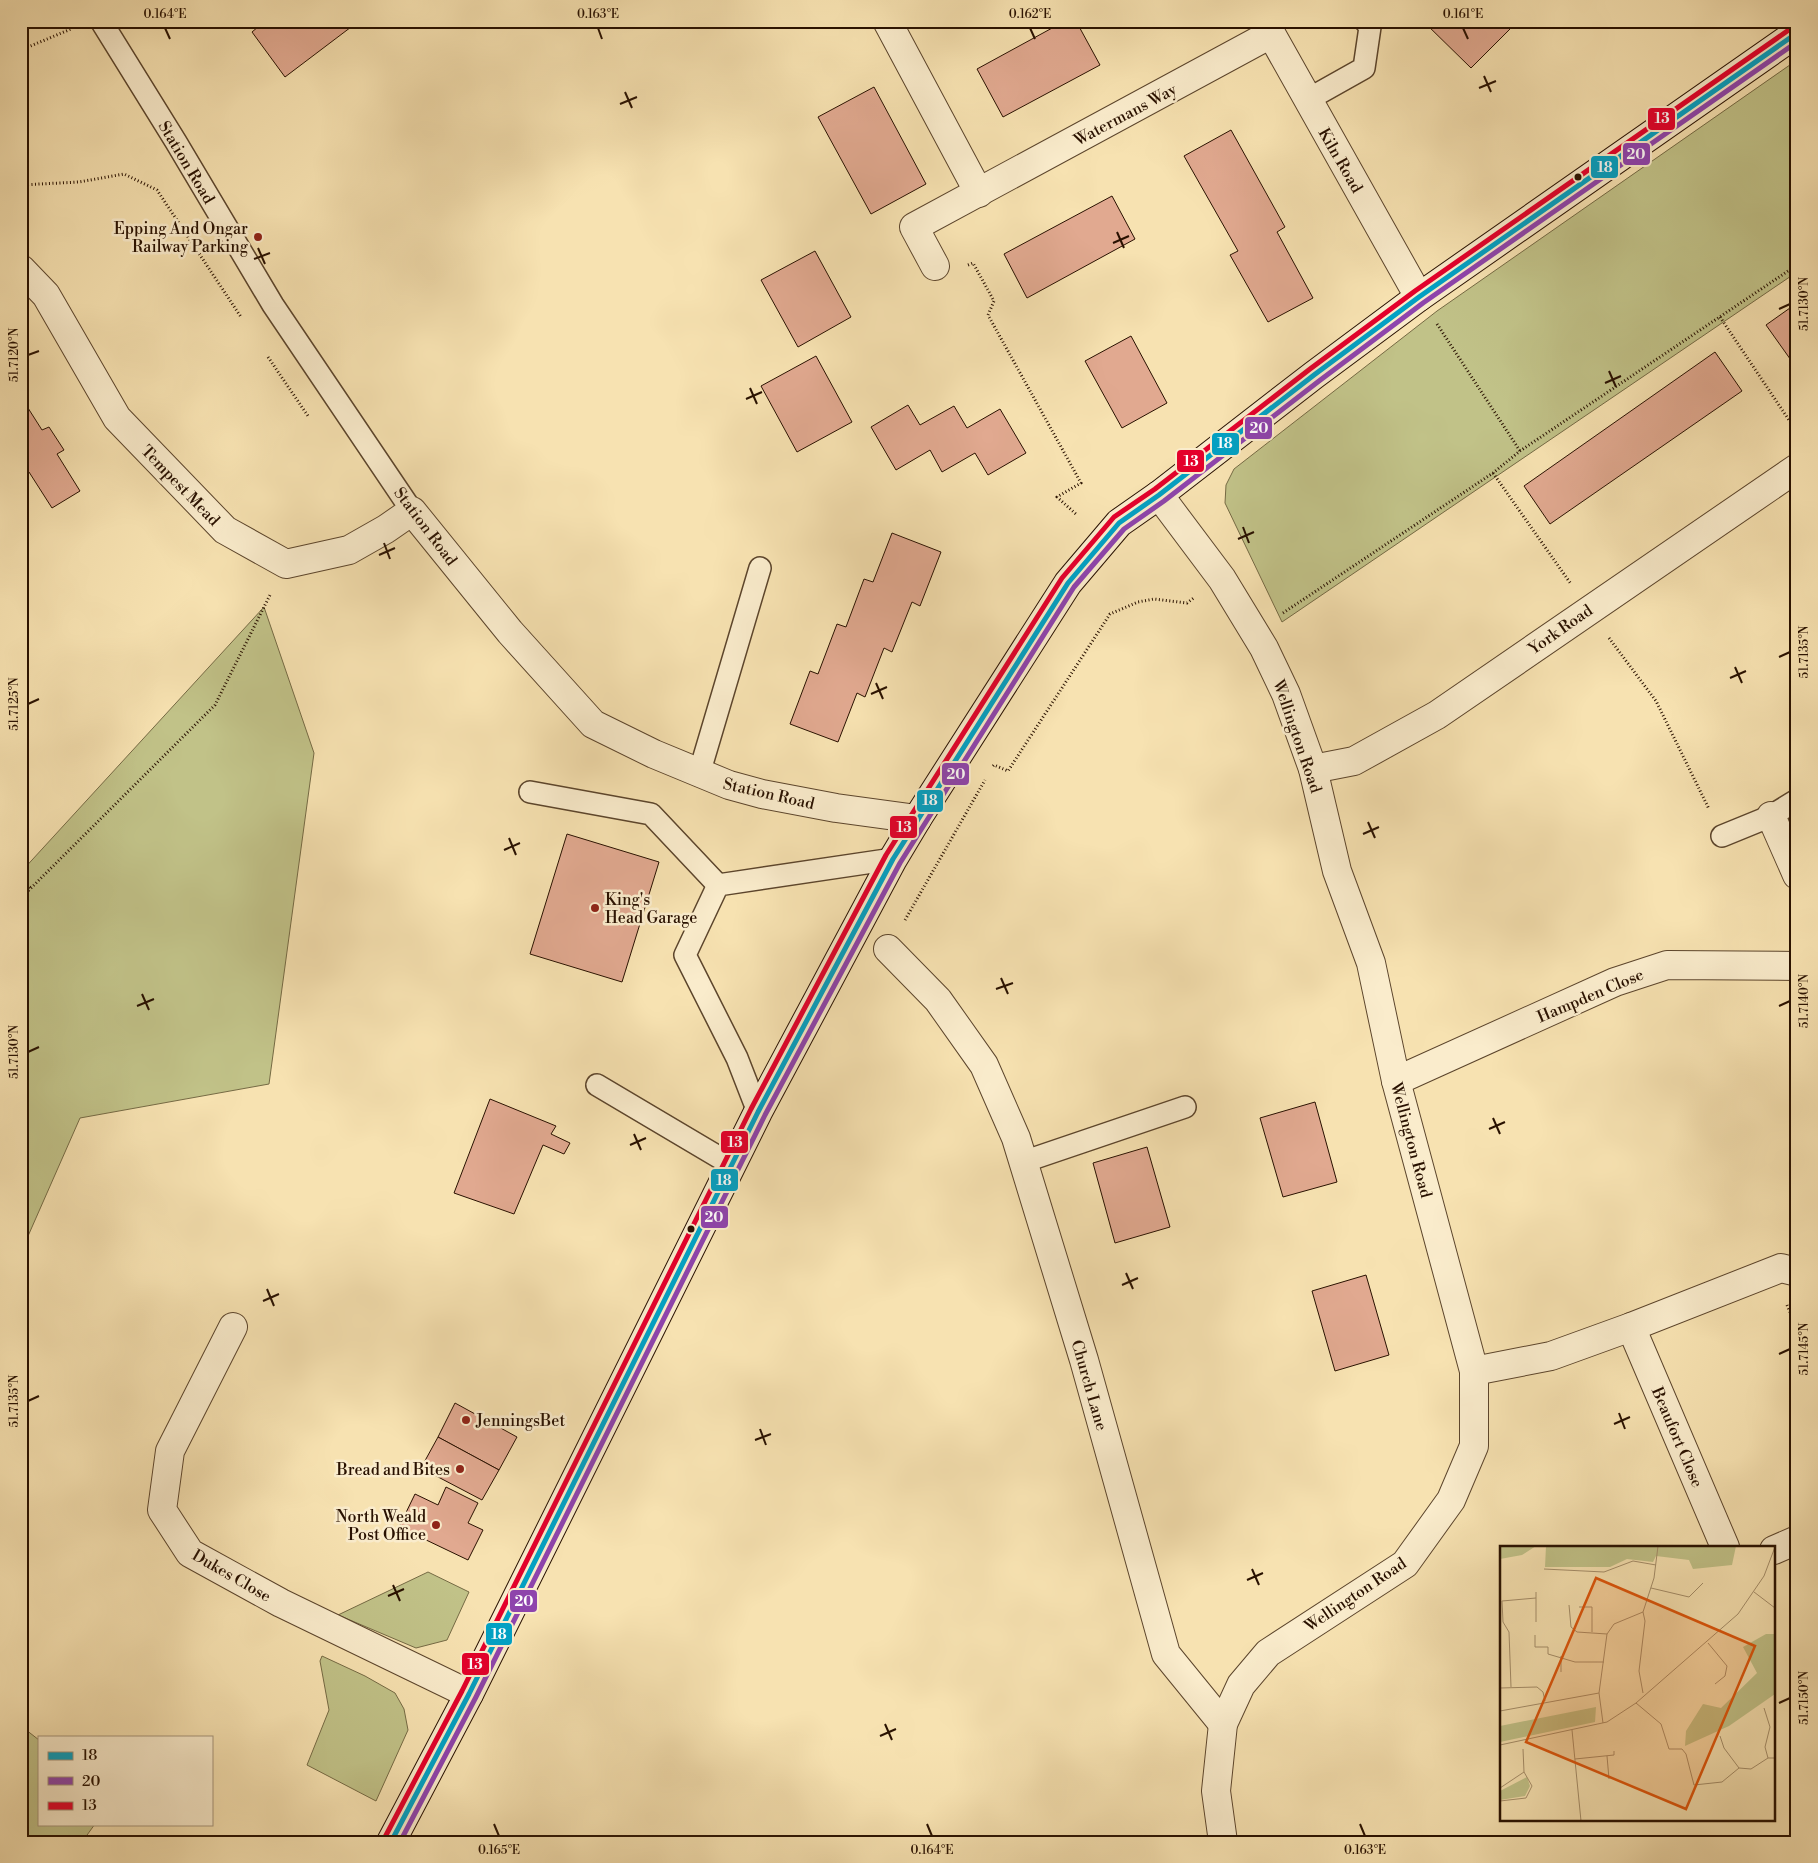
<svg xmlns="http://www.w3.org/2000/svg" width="1818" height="1863" font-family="'Libre Bodoni',serif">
	<rect width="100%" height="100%" fill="#f7e2b1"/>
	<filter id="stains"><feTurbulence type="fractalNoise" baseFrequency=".004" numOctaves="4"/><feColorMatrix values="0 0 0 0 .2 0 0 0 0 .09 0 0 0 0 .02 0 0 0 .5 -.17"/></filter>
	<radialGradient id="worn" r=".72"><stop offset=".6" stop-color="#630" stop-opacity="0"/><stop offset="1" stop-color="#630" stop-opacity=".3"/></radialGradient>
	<g fill="#c1c288" stroke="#756a44">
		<path d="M1797,60V272L1282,622L1225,503L1226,485L1234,469L1437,311Z"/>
		<path d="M264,607L314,753L269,1084L80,1118L21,1252V872Z"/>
		<path d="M428,1572L469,1592L447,1640L416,1648L338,1615Z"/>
		<path d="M322,1656L365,1676L395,1693L404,1709L408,1730L376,1801L307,1765L329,1710L320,1661Z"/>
		<path d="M21,1726L39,1740V1824H95L82,1842H21Z"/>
	</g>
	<g fill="#e1a990" stroke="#291100">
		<path d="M265,21H359L285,77L252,32Z"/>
		<path d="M1065,21H1076L1100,65L1003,117L977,69Z"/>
		<path d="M1423,21H1518L1471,68Z"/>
		<path d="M874,87L926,184L871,214L818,117Z"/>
		<path d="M1231,130L1285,227L1277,232L1313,298L1268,322L1230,255L1238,251L1184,156Z"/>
		<path d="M1112,196L1135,239L1027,298L1004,254Z"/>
		<path d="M815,251L851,317L798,347L761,280Z"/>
		<path d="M1797,303V361L1793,363L1766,325Z"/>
		<path d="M1131,336L1167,403L1122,428L1085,361Z"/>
		<path d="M1715,352L1742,391L1550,524L1524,486Z"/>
		<path d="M816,356L852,422L797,452L761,386Z"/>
		<path d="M21,397L42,430L49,427L64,450L57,454L80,491L52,508L29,472L21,475Z"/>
		<path d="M908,405L920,425L954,406L967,428L1000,409L1026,453L988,475L975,453L942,472L930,450L896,470L871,427Z"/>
		<path d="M892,533L941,552L920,606L912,602L892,652L884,648L865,697L857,693L838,742L790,724L810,671L818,674L837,624L846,627L864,579L873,582Z"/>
		<path d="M567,834L659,862L622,982L530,954Z"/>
		<path d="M490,1099L556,1126L551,1134L570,1143L564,1154L543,1145L514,1214L454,1193Z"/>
		<path d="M1315,1102L1337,1182L1283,1197L1260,1118Z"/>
		<path d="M1147,1147L1170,1227L1115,1243L1093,1163Z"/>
		<path d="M1366,1275L1389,1355L1335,1371L1312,1291Z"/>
		<path d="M455,1403L517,1437L499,1470L438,1437Z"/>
		<path d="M438,1437L499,1470L482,1500L421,1468Z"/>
		<path d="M446,1487L478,1503L468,1523L483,1530L468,1560L399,1527L415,1494L438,1505Z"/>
	</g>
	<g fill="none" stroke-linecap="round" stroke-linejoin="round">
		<g stroke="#5c452c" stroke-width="24">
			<g id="service">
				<path d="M101,21L176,142L273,305L412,511"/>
				<path d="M1307,100L1364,68L1370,27L1365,21"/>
				<path d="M699,774L760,568"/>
				<path d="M530,792L651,814L718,885"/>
				<path d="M1722,836L1771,816L1797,800"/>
				<path d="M597,1085L732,1165"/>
				<path d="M758,1112L737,1058L685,955L718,885L893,859"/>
				<path d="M1023,1162L1185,1107"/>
			</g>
		</g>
		<g stroke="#5c452c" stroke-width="30">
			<g id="minor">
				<path d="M887,21L979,193"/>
				<path d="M1264,21L1419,297"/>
				<path d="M935,266L914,227L1271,34"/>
				<path d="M21,269L46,295L117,418L225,530L286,564L349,550L386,529L412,511L510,632L593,724L654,754L729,785L762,794L836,808L917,819"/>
				<path d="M1159,495L1222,579L1264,648L1286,694L1313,769L1337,871L1371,963L1396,1081L1474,1371V1446L1451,1500L1405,1564L1268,1653L1241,1685L1223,1724L1216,1791L1223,1842"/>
				<path d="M1313,769L1354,761L1437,715L1797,468"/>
				<path d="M1771,816L1797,875"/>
				<path d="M888,949L938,1000L984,1065L1016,1138L1084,1360L1166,1654L1223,1724"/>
				<path d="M1396,1081L1615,982L1667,965L1797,966"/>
				<path d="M233,1327L170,1451L162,1510L190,1553L281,1603L469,1694"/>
				<path d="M1631,1327L1725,1547"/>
				<path d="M1474,1371L1551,1356L1631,1327L1781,1268L1797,1272"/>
				<path d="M1774,1550L1797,1540"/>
			</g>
		</g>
		<g stroke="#291100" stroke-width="30">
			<path id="secondary" d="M391,1842L469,1694L758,1112L893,859L917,819L1068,583L1119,523L1159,495L1314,375L1419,297L1797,33"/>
		</g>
		<g stroke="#291100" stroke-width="3" stroke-dasharray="1 2.5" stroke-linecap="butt">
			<path d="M21,50L71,29"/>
			<path d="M21,185L79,182L124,174L157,190L241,317"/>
			<path d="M968,265L973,263L994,301L988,315L1081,483L1057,497L1077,515"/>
			<path d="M1720,317L1797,432"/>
			<path d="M1437,324L1520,451"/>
			<path d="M268,357L308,416"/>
			<path d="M1493,473L1571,584"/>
			<path d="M1283,613L1493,473L1520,451L1797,265"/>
			<path d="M1609,638L1656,701L1709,809"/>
			<path d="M993,766L994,765L1008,771L1110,614L1138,602L1154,599L1187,603L1195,597"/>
			<path d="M21,881L31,888"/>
			<path d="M21,898L215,705L271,593"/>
			<path d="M905,920L985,780"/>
			<path d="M1787,1305L1797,1328"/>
		</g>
		<use href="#service" stroke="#faeccc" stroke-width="21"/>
		<use href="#minor" stroke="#faeccc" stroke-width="28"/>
		<use href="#secondary" stroke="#faeccc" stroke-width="28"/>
		<g stroke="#faeccc" stroke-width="9">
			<path id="bus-1" d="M391,1842L469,1694L758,1112L893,859L1068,583L1119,523L1159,495L1314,375L1419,297L1797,33"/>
		</g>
		<g stroke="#faeccc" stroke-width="9">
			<path id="bus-2" d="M400,1842L476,1697L765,1115L900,863L1074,587L1124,529L1164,501L1319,381L1423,303L1797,42"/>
		</g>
		<g stroke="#faeccc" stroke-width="9">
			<path id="bus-3" d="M384,1839L462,1691L751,1109L886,855L1062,578L1114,517L1155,489L1310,369L1415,291L1793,27"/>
		</g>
		<use href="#bus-1" stroke="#02a1c4" stroke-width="5"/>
		<use href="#bus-2" stroke="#8e44ad" stroke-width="5"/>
		<use href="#bus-3" stroke="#e4002b" stroke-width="5"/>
	</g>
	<path fill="none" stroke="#291100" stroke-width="2" d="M165,28L170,39M598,28L602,39M1030,28L1035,39M1463,28L1468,39M1484,76L1491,92M1479,88L1496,81M625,92L632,108M620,104L637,97M1117,232L1124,248M1113,243L1129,236M258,248L265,264M254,259L270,253M1779,309L1790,304M28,355L39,351M1609,371L1616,387M1605,383L1621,376M750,388L757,404M746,399L762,392M1243,527L1249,543M1238,539L1254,532M384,543L390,559M379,555L395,548M1779,657L1790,652M1735,667L1742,683M1730,678L1746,671M876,683L883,699M871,694L887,687M28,704L39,699M1368,822L1375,838M1363,834L1379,827M509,838L516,855M504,850L520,843M1001,978L1008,994M996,989L1013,983M142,994L149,1010M137,1006L154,999M1779,1006L1790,1001M28,1052L39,1047M1493,1118L1500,1134M1489,1129L1505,1122M634,1134L641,1150M630,1145L646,1138M1126,1273L1133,1289M1122,1285L1138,1278M267,1289L274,1306M263,1301L279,1294M1779,1354L1790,1349M28,1401L39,1396M1619,1413L1625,1429M1614,1424L1630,1417M760,1429L766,1445M755,1440L771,1434M1252,1569L1259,1585M1247,1580L1263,1573M393,1585L400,1601M388,1596L404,1589M1779,1703L1790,1698M885,1724L892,1740M880,1736L896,1729M494,1824L499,1836M927,1824L932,1836M1360,1824L1365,1836"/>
	<g fill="#291100" stroke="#faeccc" stroke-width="2">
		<circle cx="1578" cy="177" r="4.5"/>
		<circle cx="691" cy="1229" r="4.5"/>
	</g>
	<g fill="#8f2418" stroke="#faeccc" stroke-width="2">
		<circle cx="258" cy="237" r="5"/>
		<circle cx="595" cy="908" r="5"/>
		<circle cx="466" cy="1420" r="5"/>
		<circle cx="460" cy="1469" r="5"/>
		<circle cx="436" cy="1525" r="5"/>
	</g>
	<g text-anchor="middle" stroke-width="5" stroke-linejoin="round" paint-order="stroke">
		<g font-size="16" fill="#291100" stroke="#faeccc">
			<text transform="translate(1125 114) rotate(-28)" y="6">Watermans Way</text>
			<text transform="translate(1341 160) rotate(60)" y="6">Kiln Road</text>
			<text transform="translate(187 162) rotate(59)" y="6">Station Road</text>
			<text transform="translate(181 485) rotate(46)" y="6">Tempest Mead</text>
			<text transform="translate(426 526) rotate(53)" y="6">Station Road</text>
			<text transform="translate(1560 629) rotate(-35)" y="6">York Road</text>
			<text transform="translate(1298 736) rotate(71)" y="6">Wellington Road</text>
			<text transform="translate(769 793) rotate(13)" y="6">Station Road</text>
			<text transform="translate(1590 995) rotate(-23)" y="6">Hampden Close</text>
			<text transform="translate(1412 1140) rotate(75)" y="6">Wellington Road</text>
			<text transform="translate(1090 1385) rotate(74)" y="6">Church Lane</text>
			<text transform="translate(1678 1437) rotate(67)" y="6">Beaufort Close</text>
			<text transform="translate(232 1575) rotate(30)" y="6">Dukes Close</text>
			<text transform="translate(1355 1594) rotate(-34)" y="6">Wellington Road</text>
		</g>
		<g font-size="16" fill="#291100" stroke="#faeccc" text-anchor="end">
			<text x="248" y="234">Epping And Ongar<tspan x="248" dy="18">Railway Parking</tspan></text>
			<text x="605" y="905" text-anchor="start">King's<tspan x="605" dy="18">Head Garage</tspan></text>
			<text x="476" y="1426" text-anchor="start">JenningsBet</text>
			<text x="450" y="1475">Bread and Bites</text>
			<text x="426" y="1522">North Weald<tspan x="426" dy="18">Post Office</tspan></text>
		</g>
	</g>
	<g transform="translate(1500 1546)">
		<rect width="275" height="275" fill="#f7e2b1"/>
		<path d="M0,0H36L22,9L0,13ZM46,0H236L232,19L193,23L189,14L156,10L153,16L127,13L110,21H45ZM266,88H275V148L229,180L185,200L186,185L203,158L221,162L257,127L243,101ZM96,161L95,176L0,196V180ZM27,231L30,240L25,250L0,254V245Z" fill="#c1c288"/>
		<path fill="none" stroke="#a58e6a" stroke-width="1" d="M44,23L104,26L133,15L156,19M151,42L189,51L203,37M254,46L275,62M69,59L71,81L77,86L107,88M79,61H92V86M36,76V46M35,89V101H48V108L75,116H104M208,97L227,120L225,130L215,138M61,110V126M11,141L9,86L3,76L2,55L36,52M0,142L37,141L43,146L45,155M143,147L139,125L145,75L143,66L154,32L158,0M136,157L161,178L169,203H182L186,208L194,239L222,236L239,222L251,223L268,212H275M264,162L270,181L265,201L268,212M0,165L99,147M103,177L99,147L107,88L114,78L143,66M72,184L81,275M220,190L224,202L239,222M0,199L107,176L136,157L238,68L264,30L275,1M107,210L109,233M75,213L114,209V205M0,242L24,226L23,203M0,255L26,252L32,240L24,226"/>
		<path fill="#de550b" fill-opacity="0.15" stroke="#de550b" stroke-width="2.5" d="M96,32L255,100L186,263L26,196Z"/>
		<rect width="275" height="275" fill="none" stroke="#291100" stroke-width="2.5"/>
	</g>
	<g stroke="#faeccc" stroke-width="2">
		<rect x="1647" y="107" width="29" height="24" rx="5" fill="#e4002b"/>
		<rect x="1622" y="142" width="29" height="24" rx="5" fill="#8e44ad"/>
		<rect x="1590" y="155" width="29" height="24" rx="5" fill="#02a1c4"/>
		<rect x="1244" y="416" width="29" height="24" rx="5" fill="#8e44ad"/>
		<rect x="1211" y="432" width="29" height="24" rx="5" fill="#02a1c4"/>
		<rect x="1176" y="449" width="29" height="24" rx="5" fill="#e4002b"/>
		<rect x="941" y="762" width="29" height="24" rx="5" fill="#8e44ad"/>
		<rect x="916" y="789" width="28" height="24" rx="5" fill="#02a1c4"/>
		<rect x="889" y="815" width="29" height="24" rx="5" fill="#e4002b"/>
		<rect x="720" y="1130" width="29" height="24" rx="5" fill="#e4002b"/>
		<rect x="710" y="1168" width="29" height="24" rx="5" fill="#02a1c4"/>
		<rect x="700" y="1205" width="29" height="24" rx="5" fill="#8e44ad"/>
		<rect x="509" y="1589" width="29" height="24" rx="5" fill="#8e44ad"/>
		<rect x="485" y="1622" width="28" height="24" rx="5" fill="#02a1c4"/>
		<rect x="461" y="1652" width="29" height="24" rx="5" fill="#e4002b"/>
	</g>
	<g font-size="14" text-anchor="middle" font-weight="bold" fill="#fff">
		<text x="1662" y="123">13</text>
		<text x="1636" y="159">20</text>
		<text x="1605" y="172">18</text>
		<text x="1259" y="433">20</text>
		<text x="1225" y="448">18</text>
		<text x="1191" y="466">13</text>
		<text x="956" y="779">20</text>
		<text x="930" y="805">18</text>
		<text x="904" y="832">13</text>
		<text x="735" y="1147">13</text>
		<text x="724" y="1185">18</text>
		<text x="714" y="1222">20</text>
		<text x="524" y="1606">20</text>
		<text x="499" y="1639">18</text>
		<text x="475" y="1669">13</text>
	</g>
	<rect width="1818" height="1863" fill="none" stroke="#f7e2b1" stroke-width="55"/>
	<rect x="38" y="1736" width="175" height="90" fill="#faeccc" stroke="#a6947a"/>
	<rect x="48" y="1752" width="25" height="8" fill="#02a1c4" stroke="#a6947a"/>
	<text x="82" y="1760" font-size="15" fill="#291100">18</text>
	<rect x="48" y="1777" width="25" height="8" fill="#8e44ad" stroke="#a6947a"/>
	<text x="82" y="1786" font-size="15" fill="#291100">20</text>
	<rect x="48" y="1802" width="25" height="8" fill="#e4002b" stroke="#a6947a"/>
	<text x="82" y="1810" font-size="15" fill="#291100">13</text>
	<rect x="28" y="28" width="1762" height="1808" fill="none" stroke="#291100" stroke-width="2"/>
	<g font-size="12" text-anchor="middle" fill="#291100">
		<text x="165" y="18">0.164°E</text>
		<text x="598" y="18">0.163°E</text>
		<text x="1030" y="18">0.162°E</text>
		<text x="1463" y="18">0.161°E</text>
		<text transform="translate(1804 304) rotate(-90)" y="4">51.7130°N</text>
		<text transform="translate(14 355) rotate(-90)" y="4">51.7120°N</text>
		<text transform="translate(1804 652) rotate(-90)" y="4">51.7135°N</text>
		<text transform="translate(14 704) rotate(-90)" y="4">51.7125°N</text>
		<text transform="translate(1804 1001) rotate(-90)" y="4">51.7140°N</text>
		<text transform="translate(14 1052) rotate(-90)" y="4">51.7130°N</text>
		<text transform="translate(1804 1349) rotate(-90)" y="4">51.7145°N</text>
		<text transform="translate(14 1401) rotate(-90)" y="4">51.7135°N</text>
		<text transform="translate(1804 1698) rotate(-90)" y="4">51.7150°N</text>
		<text x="499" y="1854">0.165°E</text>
		<text x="932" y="1854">0.164°E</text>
		<text x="1365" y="1854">0.163°E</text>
	</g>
	<rect width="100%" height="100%" filter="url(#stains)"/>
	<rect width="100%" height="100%" fill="url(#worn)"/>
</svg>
